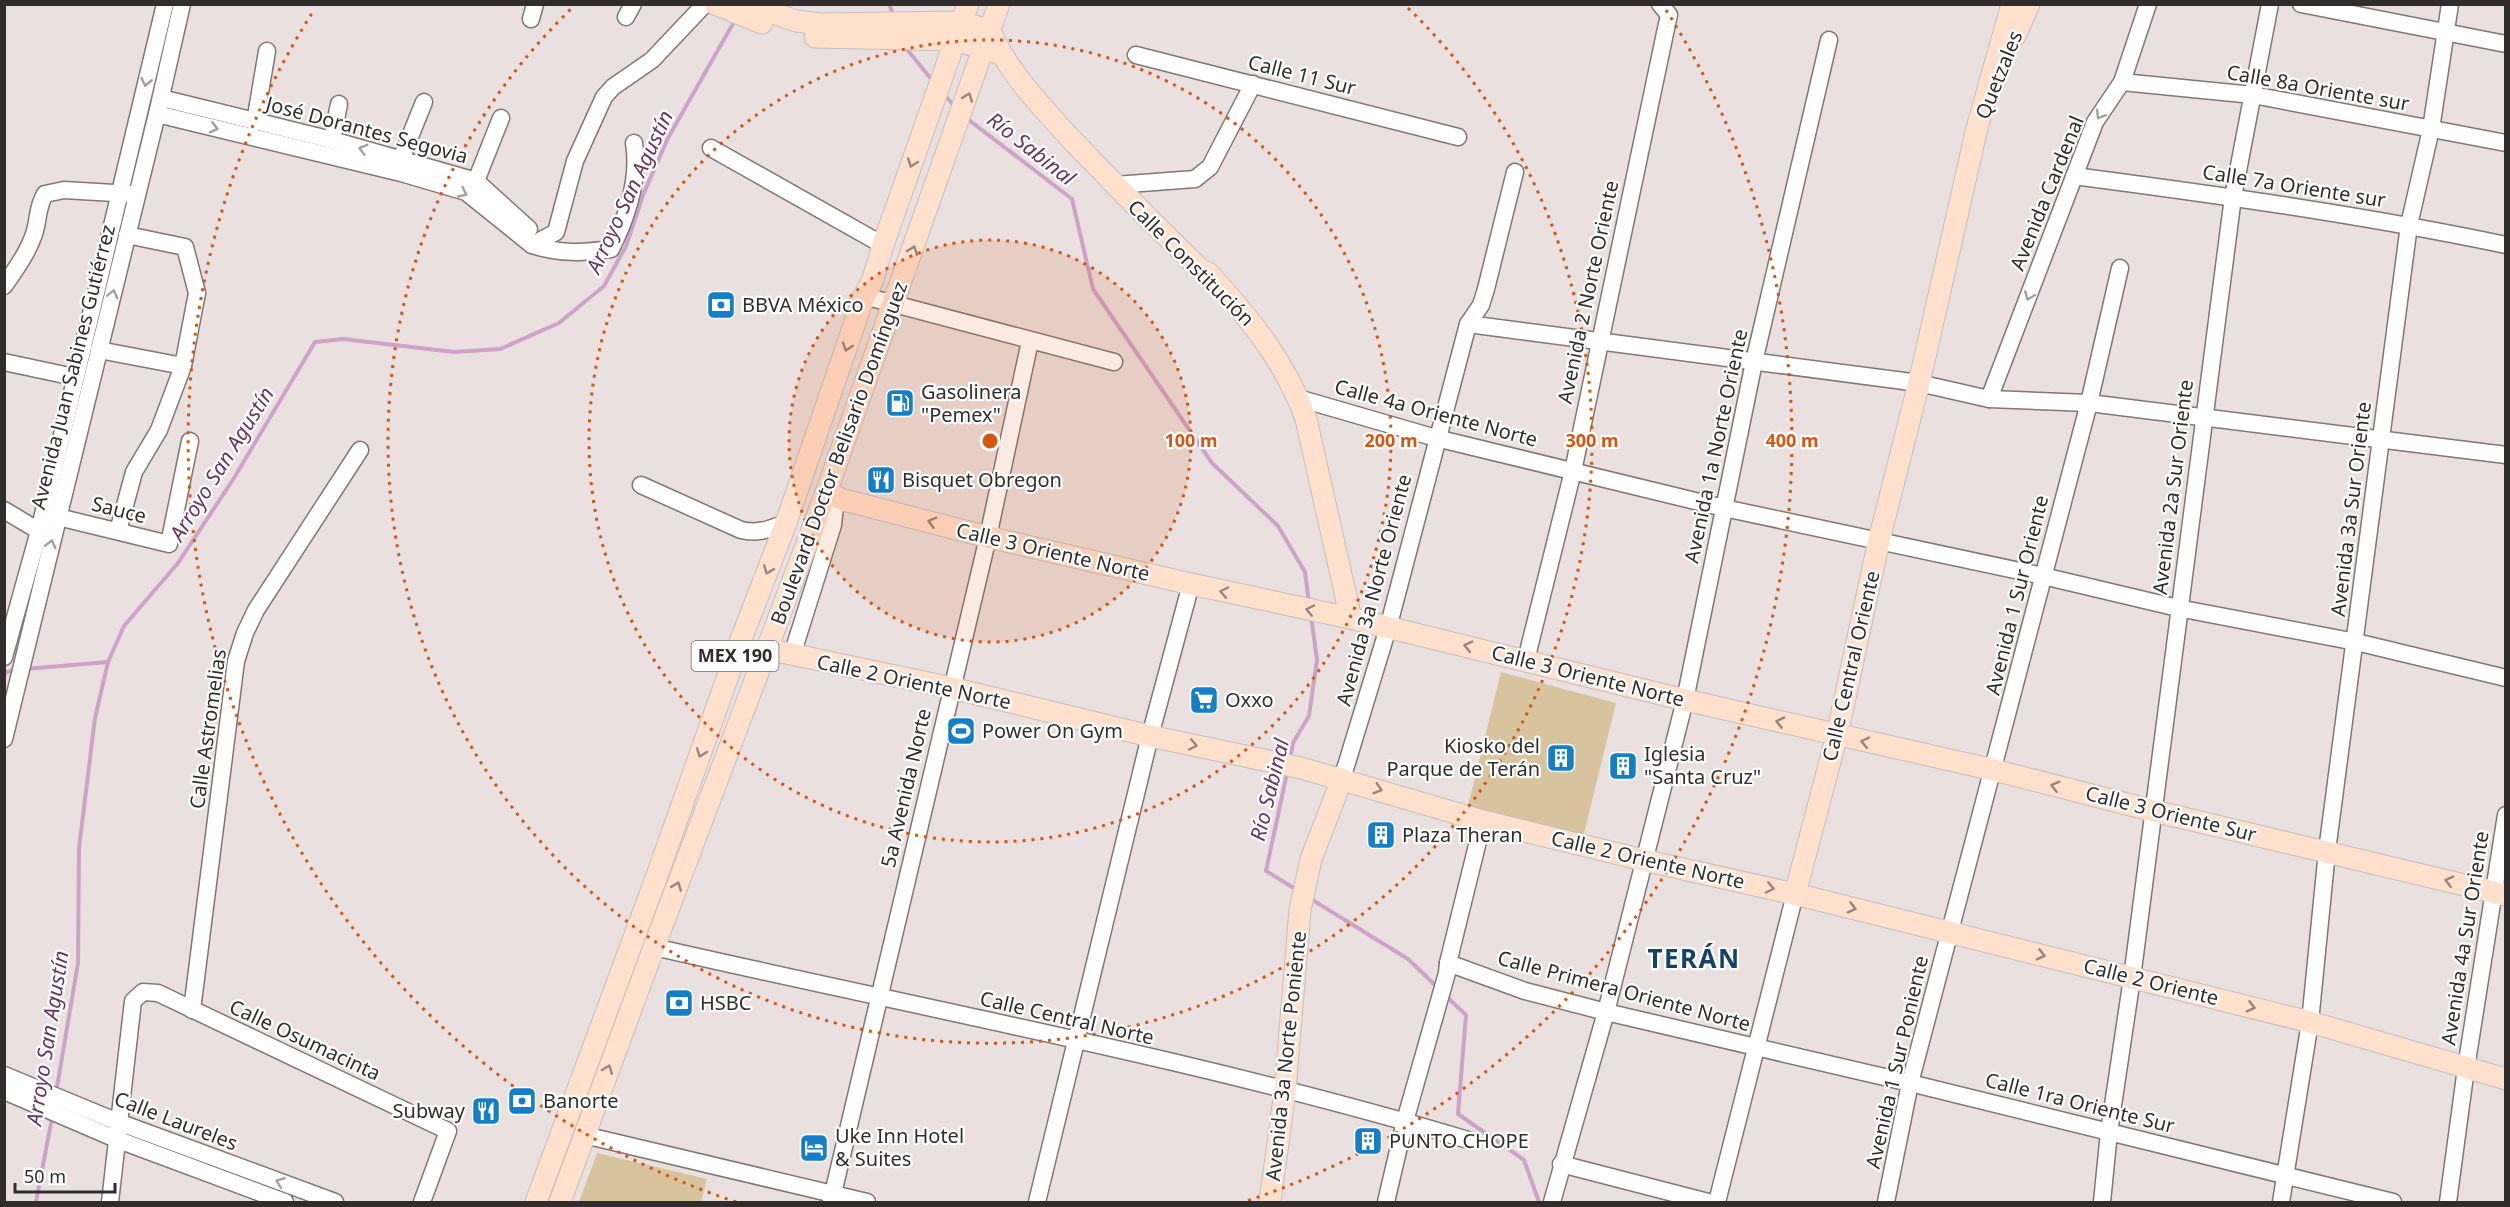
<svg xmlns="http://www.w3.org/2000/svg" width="2510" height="1207" font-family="'Noto Sans',sans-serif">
	<rect width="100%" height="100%" fill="#eae0df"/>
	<g fill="#d7c49f">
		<path d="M1501,672L1616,703L1583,838L1468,806Z"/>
		<path d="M597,1153L707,1179L701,1202H579Z"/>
	</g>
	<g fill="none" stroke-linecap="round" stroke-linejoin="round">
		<g stroke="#cda3c7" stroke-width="4">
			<path d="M889,4L894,17"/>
			<path d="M905,47L932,80"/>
			<path d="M943,93L956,108"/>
			<path d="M965,117L1072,199L1093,289L1212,463L1278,526L1305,572L1309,603"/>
			<path d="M25,669L108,662"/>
			<path d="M4,673L15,670"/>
			<path d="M1290,759L1293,743L1309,716L1317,660L1311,616"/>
			<path d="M1287,773L1266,871L1297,890"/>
			<path d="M1311,899L1408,959L1439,989"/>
			<path d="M1446,996L1466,1015L1458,1114L1524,1160L1539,1202"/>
			<path d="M56,1093L78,963L79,848L95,718L108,662L124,626L178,563L234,478L315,342L343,339L454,352L500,349L559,323L604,286L626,246L643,195L668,138L735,20"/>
			<path d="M36,1202L52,1118"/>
		</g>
		<g stroke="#807776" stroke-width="19">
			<g id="minor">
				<path d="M2301,4L2506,44"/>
				<path d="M626,17L633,4"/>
				<path d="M531,19L535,4"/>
				<path d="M1136,55L1458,137"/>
				<path d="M2122,82L2253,95L2506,143"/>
				<path d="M161,98L332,140L476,181L529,229"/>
				<path d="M157,114L401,173L466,192L532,245C559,254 584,253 611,249C627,217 640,179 634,143"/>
				<path d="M255,122L267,51"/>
				<path d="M332,140L339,104"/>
				<path d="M711,148L883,245"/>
				<path d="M401,159L424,102"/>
				<path d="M2074,176C2219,195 2363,215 2506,245"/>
				<path d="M476,181L501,118"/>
				<path d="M1115,185L1195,179L1210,167L1253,84"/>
				<path d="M532,245L556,232L575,161L604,97L613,87L652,60L705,4"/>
				<path d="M4,286C16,269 29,251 35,231C39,216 37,208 45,194L64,190L131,194"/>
				<path d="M864,296L1114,362"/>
				<path d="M1468,324L1919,383L1989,399L2089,403L2506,455"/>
				<path d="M99,350L183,366"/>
				<path d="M4,362L74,377"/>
				<path d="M1298,398L1436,438L1724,508L2043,576L2178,608L2356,642L2506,678"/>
				<path d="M1989,399L2095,122L2122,82L2148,4"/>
				<path d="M641,485L741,530C758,534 770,529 786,523"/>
				<path d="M4,510L39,531"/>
				<path d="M58,517L169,544L190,441"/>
				<path d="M118,531L134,472L159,430L183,366L197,293L185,247L127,235"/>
				<path d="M792,655L833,525L835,506L826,493"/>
				<path d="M4,657L39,531L165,4"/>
				<path d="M1526,660L1573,471L1664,38L1669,15L1660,4"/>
				<path d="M4,739L157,114L182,4"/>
				<path d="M1342,779L1388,628L1468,324L1481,305L1486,289L1515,172"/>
				<path d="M654,947C925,1009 1201,1060 1468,1140"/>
				<path d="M1448,963L1525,991L1606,1012L1910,1083L2393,1202"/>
				<path d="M192,1010L236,661L245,633L256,610L360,450"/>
				<path d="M4,1075L118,1122L335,1202"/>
				<path d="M4,1091L116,1139L285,1202"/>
				<path d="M584,1135L867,1202"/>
				<path d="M1561,1164L1708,1202"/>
				<path d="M110,1202L133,1001L143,992L158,993L448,1131L422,1202"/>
				<path d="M831,1202L988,537L1030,341"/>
				<path d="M1037,1202L1150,736L1191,584"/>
				<path d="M1386,1202L1405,1121L1447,973L1448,963L1483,821"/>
				<path d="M1552,1202L1606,1012L1685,700L1754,362L1829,40"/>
				<path d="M1717,1202L1795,894"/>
				<path d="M1886,1202L1910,1083L2089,403L2120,268"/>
				<path d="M2102,1202L2109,1132L2132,978L2233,197L2270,4"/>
				<path d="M2281,1202L2310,1022L2327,851L2409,225L2431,129L2450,4"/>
				<path d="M2448,1202L2466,1068L2506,815"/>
			</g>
		</g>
		<g stroke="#c1c0c0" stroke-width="23">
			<g id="major">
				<path d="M715,4L762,23"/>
				<path d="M748,4L796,21L820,24L962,22L990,31C1008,72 1040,105 1070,138C1113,183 1156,226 1200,269L1208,273C1249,317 1285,361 1306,419L1349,610"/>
				<path d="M2015,36L2029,4"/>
				<path d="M815,37L955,40L998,53"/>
				<path d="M826,493L844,500L988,537L1191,584L1350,618L1685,700L1994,770L2154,811L2506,895"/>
				<path d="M767,649L952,688L1150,736L1301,768L1483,821L1643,860L1795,894L2310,1022L2506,1079"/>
				<path d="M1795,894L1837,735L1879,540L1919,383L1977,128L2012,4"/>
				<path d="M536,1202L655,881L740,642L786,523L864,296L872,282L883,245L968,4"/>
				<path d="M560,1202L654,947L826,493L999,4"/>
				<path d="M1270,1202L1285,1091L1300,910L1311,859L1342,779"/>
			</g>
		</g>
		<use href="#minor" stroke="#fff" stroke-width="16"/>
		<use href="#major" stroke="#fee0cc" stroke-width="21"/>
	</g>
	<defs><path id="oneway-chevron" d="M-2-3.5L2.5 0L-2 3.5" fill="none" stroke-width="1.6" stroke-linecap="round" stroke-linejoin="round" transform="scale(1.5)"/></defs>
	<g stroke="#a2a0a0">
		<use href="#oneway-chevron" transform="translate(146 82) rotate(103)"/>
		<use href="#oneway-chevron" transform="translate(2100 115) rotate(122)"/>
		<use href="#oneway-chevron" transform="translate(214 128) rotate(14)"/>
		<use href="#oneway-chevron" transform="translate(363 149) rotate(-164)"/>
		<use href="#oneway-chevron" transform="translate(463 193) rotate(25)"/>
		<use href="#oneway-chevron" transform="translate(113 294) rotate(-76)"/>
		<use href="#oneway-chevron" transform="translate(2029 296) rotate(111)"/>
		<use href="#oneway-chevron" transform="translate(51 544) rotate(-76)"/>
		<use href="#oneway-chevron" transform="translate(280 1182) rotate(-160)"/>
	</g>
	<g stroke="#98867c">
		<use href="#oneway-chevron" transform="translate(968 97) rotate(-70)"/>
		<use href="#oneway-chevron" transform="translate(912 163) rotate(110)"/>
		<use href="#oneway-chevron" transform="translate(913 250) rotate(-70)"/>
		<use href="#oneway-chevron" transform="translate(847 347) rotate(108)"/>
		<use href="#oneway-chevron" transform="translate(932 522) rotate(-165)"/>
		<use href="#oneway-chevron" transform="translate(768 570) rotate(111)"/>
		<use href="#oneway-chevron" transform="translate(1224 592) rotate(-168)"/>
		<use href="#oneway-chevron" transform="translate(1310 610) rotate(-168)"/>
		<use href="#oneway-chevron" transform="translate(1468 646) rotate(-167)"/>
		<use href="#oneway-chevron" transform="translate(1780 722) rotate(-167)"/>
		<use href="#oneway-chevron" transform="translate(1865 742) rotate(-168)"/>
		<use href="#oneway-chevron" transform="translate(1193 745) rotate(12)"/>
		<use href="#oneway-chevron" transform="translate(701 753) rotate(110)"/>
		<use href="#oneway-chevron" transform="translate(2055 786) rotate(-165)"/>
		<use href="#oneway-chevron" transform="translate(1378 789) rotate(17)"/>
		<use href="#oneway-chevron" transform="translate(2449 881) rotate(-166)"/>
		<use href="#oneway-chevron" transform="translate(677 886) rotate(-69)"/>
		<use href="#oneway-chevron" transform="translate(1770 888) rotate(12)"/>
		<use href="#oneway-chevron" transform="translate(1852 908) rotate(14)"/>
		<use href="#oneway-chevron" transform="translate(2041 955) rotate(14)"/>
		<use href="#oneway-chevron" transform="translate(2251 1007) rotate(14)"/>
		<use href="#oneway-chevron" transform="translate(608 1069) rotate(-69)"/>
	</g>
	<circle cx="990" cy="441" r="201" fill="#d6550f" fill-opacity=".12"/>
	<g fill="none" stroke="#d6550f" stroke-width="3" stroke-dasharray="3 6">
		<circle cx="990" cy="441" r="201"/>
		<circle cx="990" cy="441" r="401"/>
		<path d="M1408 8A602 602 0 1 1 572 8"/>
		<path d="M736 1202A802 802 0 0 1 314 10M1666 10A802 802 0 0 1 1244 1202"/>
	</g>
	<defs>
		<g id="bank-square" transform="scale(1.5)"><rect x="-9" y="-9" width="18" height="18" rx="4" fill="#147ec8" stroke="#fff"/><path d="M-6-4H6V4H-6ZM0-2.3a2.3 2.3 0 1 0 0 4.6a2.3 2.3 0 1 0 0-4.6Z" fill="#fff"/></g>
		<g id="fuel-square" transform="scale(1.5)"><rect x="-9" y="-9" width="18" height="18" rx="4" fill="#147ec8" stroke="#fff"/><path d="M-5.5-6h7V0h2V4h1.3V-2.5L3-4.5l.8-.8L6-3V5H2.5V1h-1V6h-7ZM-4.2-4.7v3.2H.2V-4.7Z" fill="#fff"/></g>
		<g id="restaurant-square" transform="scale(1.5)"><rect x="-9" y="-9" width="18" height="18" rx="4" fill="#147ec8" stroke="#fff"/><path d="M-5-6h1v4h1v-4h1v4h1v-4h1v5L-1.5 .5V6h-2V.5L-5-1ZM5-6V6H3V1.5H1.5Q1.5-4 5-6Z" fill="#fff"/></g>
		<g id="supermarket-square" transform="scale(1.5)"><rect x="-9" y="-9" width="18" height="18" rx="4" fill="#147ec8" stroke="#fff"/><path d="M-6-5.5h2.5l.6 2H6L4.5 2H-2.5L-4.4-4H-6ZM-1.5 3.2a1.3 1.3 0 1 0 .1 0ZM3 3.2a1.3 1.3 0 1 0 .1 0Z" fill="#fff"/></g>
		<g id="stadium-square" transform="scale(1.5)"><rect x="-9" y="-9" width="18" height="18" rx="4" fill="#147ec8" stroke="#fff"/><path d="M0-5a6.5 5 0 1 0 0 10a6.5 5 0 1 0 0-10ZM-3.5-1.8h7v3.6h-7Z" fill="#fff"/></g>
		<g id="building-square" transform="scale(1.5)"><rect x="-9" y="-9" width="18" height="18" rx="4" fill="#147ec8" stroke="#fff"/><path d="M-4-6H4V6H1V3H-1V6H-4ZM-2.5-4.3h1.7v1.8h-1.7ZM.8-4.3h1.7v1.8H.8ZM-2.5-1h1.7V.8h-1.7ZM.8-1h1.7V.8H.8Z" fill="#fff"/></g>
		<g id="hotel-square" transform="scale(1.5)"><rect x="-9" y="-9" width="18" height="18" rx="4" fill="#147ec8" stroke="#fff"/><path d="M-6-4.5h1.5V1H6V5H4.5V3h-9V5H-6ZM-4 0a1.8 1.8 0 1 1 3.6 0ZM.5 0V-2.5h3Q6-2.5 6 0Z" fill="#fff"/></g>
	</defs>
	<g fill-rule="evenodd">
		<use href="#bank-square" x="721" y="305"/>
		<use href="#fuel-square" x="900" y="403"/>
		<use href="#restaurant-square" x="881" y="480"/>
		<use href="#supermarket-square" x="1204" y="700"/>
		<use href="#stadium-square" x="961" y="731"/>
		<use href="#building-square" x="1561" y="758"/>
		<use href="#building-square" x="1623" y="766"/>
		<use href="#building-square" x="1381" y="835"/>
		<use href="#bank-square" x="679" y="1003"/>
		<use href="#bank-square" x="522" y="1101"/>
		<use href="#restaurant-square" x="486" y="1111"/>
		<use href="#building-square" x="1368" y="1141"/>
		<use href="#hotel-square" x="814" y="1148"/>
	</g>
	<g text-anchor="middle" stroke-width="4.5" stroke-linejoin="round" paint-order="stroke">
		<rect fill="#fff" stroke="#6f6c6c" stroke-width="1.5" x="691.5" y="641" width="87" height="30" rx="4.5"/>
		<g font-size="18" font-weight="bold" fill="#312d2d">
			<text x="735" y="662">MEX 190</text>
		</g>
		<g font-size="20" fill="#312d2d" stroke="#fff">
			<text transform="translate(1302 75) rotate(14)" y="7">Calle 11 Sur</text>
			<text transform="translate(1999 75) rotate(-68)" y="7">Quetzales</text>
			<text transform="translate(2318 88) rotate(10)" y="7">Calle 8a Oriente sur</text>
			<text transform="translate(367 130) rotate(15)" y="7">José Dorantes Segovia</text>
			<text transform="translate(2294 186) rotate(9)" y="7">Calle 7a Oriente sur</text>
			<text transform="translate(2047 193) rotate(-68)" y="7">Avenida Cardenal</text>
			<text transform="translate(1191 263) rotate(45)" y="7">Calle Constitución</text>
			<text transform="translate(1588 292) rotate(-78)" y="7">Avenida 2 Norte Oriente</text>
			<text transform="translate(73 367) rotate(-76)" y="7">Avenida Juan Sabines Gutiérrez</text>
			<text transform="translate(1436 413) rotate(15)" y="7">Calle 4a Oriente Norte</text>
			<text transform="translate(1716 446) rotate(-78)" y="7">Avenida 1a Norte Oriente</text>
			<text transform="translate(839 453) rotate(-70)" y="7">Boulevard Doctor Belisario Domínguez</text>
			<text transform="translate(2173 487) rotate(-83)" y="7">Avenida 2a Sur Oriente</text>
			<text transform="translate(2351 509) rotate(-83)" y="7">Avenida 3a Sur Oriente</text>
			<text transform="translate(119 510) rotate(14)" y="7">Sauce</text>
			<text transform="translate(1053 552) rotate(13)" y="7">Calle 3 Oriente Norte</text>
			<text transform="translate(1374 590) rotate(-75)" y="7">Avenida 3a Norte Oriente</text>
			<text transform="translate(2017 595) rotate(-76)" y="7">Avenida 1 Sur Oriente</text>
			<text transform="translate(1851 666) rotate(-77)" y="7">Calle Central Oriente</text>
			<text transform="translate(1588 676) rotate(14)" y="7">Calle 3 Oriente Norte</text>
			<text transform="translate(914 682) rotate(12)" y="7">Calle 2 Oriente Norte</text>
			<text transform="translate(208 729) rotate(-82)" y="7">Calle Astromelias</text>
			<text transform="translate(906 788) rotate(-77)" y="7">5a Avenida Norte</text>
			<text transform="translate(2171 814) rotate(14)" y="7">Calle 3 Oriente Sur</text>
			<text transform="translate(1648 860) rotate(13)" y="7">Calle 2 Oriente Norte</text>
			<text transform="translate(2465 938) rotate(-81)" y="7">Avenida 4a Sur Oriente</text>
			<text transform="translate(2151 982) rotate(14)" y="7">Calle 2 Oriente</text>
			<text transform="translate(1624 991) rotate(15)" y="7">Calle Primera Oriente Norte</text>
			<text transform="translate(1067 1018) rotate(13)" y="7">Calle Central Norte</text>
			<text transform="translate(305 1040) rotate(25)" y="7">Calle Osumacinta</text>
			<text transform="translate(1286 1056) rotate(-84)" y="7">Avenida 3a Norte Poniente</text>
			<text transform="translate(1897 1062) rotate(-77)" y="7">Avenida 1 Sur Poniente</text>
			<text transform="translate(2080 1103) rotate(14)" y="7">Calle 1ra Oriente Sur</text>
			<text transform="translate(176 1121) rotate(21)" y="7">Calle Laureles</text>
		</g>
		<g font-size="20" fill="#312d2d" stroke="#fff" text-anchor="start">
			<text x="742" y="312">BBVA México</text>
			<text x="921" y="399">Gasolinera<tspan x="921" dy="23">"Pemex"</tspan></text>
			<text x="902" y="487">Bisquet Obregon</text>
			<text x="1225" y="707">Oxxo</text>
			<text x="982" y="738">Power On Gym</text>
			<text x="1540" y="753" text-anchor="end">Kiosko del<tspan x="1540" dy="23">Parque de Terán</tspan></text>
			<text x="1644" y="761">Iglesia<tspan x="1644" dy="23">"Santa Cruz"</tspan></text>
			<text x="1402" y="842">Plaza Theran</text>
			<text x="700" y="1010">HSBC</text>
			<text x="543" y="1108">Banorte</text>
			<text x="465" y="1118" text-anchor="end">Subway</text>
			<text x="835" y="1143">Uke Inn Hotel<tspan x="835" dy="23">&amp; Suites</tspan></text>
			<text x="1389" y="1148">PUNTO CHOPE</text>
		</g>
		<g font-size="21" font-style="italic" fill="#693563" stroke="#fff">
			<text transform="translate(1031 149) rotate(38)" y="7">Río Sabinal</text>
			<text transform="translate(630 192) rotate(-65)" y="7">Arroyo San Agustín</text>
			<text transform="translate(222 464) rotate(-58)" y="7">Arroyo San Agustín</text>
			<text transform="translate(1270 790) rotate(-76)" y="7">Río Sabinal</text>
			<text transform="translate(48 1038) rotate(-81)" y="7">Arroyo San Agustín</text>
		</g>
		<g font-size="26" font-weight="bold" letter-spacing="1.5" fill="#154367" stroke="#fff">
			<text x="1694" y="968">TERÁN</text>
		</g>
	</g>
	<circle cx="990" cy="441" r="9" fill="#d6550f" stroke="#fff" stroke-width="3"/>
	<g font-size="18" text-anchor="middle" font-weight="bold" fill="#d6550f" stroke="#fff" stroke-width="4.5" stroke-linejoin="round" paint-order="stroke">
		<text x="1191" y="447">100 m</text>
		<text x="1391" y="447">200 m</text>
		<text x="1592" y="447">300 m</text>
		<text x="1792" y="447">400 m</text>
	</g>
	<rect width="2510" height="1207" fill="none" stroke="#312d2d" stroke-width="12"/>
	<path d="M15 1183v9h100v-9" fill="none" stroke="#312d2d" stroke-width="3"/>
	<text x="24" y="1183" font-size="18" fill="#312d2d" stroke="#ffffff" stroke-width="4.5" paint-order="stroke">50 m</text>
</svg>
